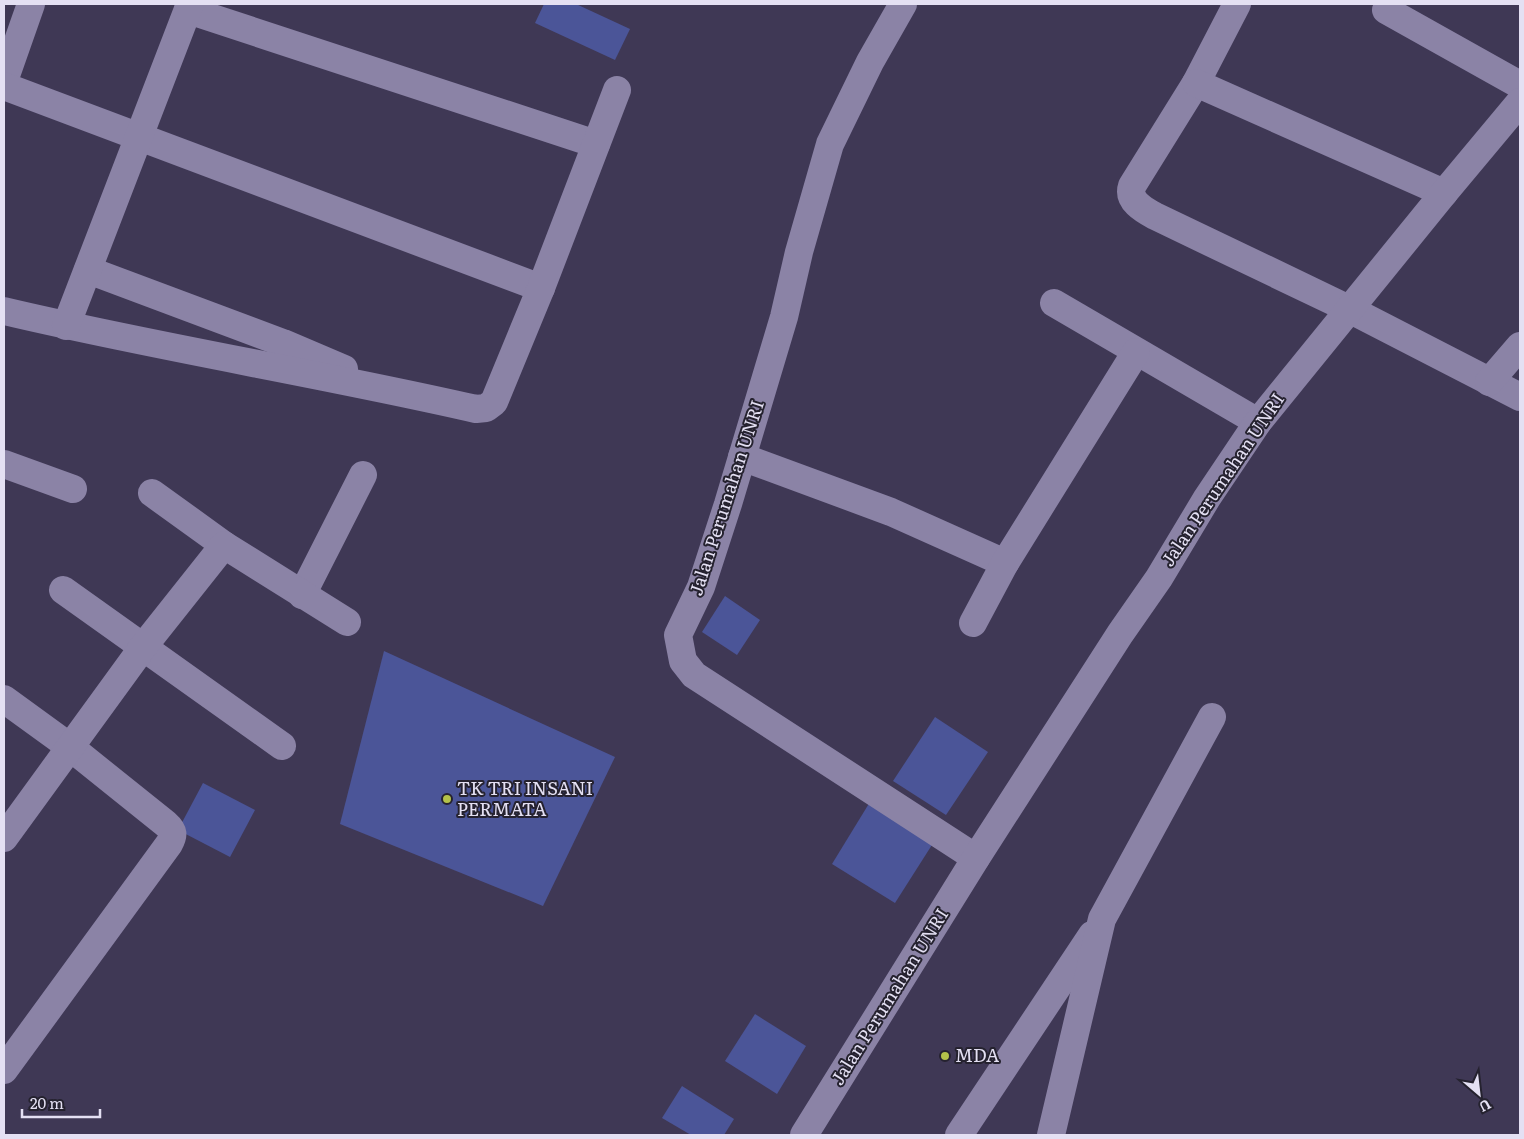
<svg xmlns="http://www.w3.org/2000/svg" width="1524" height="1139" font-family="Literata,serif">
	<rect width="100%" height="100%" fill="#3f3855"/>
	<g fill="#4b5598">
		<path d="M544,4H576L630,29L615,60L535,23Z"/>
		<path d="M725,596L760,620L737,655L702,632Z"/>
		<path d="M384,651L615,757L543,906L340,824Z"/>
		<path d="M935,717L988,752L946,815L893,781Z"/>
		<path d="M203,783L255,810L230,857L178,830Z"/>
		<path d="M873,797L937,837L895,903L832,864Z"/>
		<path d="M755,1014L806,1046L777,1094L725,1061Z"/>
		<path d="M682,1086L734,1119L724,1135H691L662,1118Z"/>
	</g>
	<g fill="none" stroke-linecap="round" stroke-linejoin="round">
		<g stroke="#8b83a6" stroke-width="28">
			<path d="M903,4L870,62L830,144L799,252L784,317L728,504L701,587L678,635L683,661L694,675L976,858"/>
			<path d="M1237,4L1196,83L1132,186C1127,201 1144,210 1155,216L1349,309L1520,397"/>
			<path d="M1389,4L1386,10L1520,85"/>
			<path d="M188,10L596,144"/>
			<path d="M4,81L31,4"/>
			<path d="M1196,83L1444,193"/>
			<path d="M4,86L541,288"/>
			<path d="M88,270L283,343L344,369"/>
			<path d="M1054,303L1258,422"/>
			<path d="M4,311C160,348 319,373 476,409L486,408L494,402L541,288L617,90"/>
			<path d="M66,326L190,4"/>
			<path d="M1489,382L1520,346"/>
			<path d="M742,457L891,512L1005,563"/>
			<path d="M4,464L73,489"/>
			<path d="M152,493L224,545"/>
			<path d="M63,590L282,746"/>
			<path d="M302,595L363,475"/>
			<path d="M973,623L1005,563L1136,352"/>
			<path d="M4,699L70,747L166,824C174,831 174,835 169,844L4,1070"/>
			<path d="M4,838L143,647L224,545L347,622"/>
			<path d="M804,1135L976,858L1120,634L1159,578L1207,498L1258,422L1444,193L1520,102"/>
			<path d="M959,1135L1092,935"/>
			<path d="M1051,1135L1102,919L1212,717"/>
		</g>
	</g>
	<g fill="#b4c24a" stroke="#25222f" stroke-width="2">
		<circle cx="447" cy="799" r="5"/>
		<circle cx="945" cy="1056" r="5"/>
	</g>
	<g text-anchor="middle" stroke-width="4" stroke-linejoin="round" paint-order="stroke">
		<g font-size="18" fill="#e4e0f3" stroke="#25222f">
			<text transform="translate(1223 480) rotate(-56)" y="6">Jalan Perumahan UNRI</text>
			<text transform="translate(727 498) rotate(-72)" y="6">Jalan Perumahan UNRI</text>
			<text transform="translate(890 997) rotate(-58)" y="6">Jalan Perumahan UNRI</text>
		</g>
		<g font-size="18" fill="#e4e0f3" stroke="#25222f" text-anchor="start">
			<text x="457" y="795">TK TRI INSANI<tspan x="457" dy="21">PERMATA</tspan></text>
			<text x="955" y="1062">MDA</text>
		</g>
	</g>
	<rect width="1524" height="1139" fill="none" stroke="#e4e0f3" stroke-width="10"/>
	<g transform="translate(1479 1094) rotate(152)" stroke="#25222f" stroke-width="4" paint-order="stroke">
	<path d="M0-4L9 19L0 12L-9 19Z" fill="#e4e0f3"/>
	<text y="-8" font-size="14" font-weight="bold" text-anchor="middle" fill="#e4e0f3">U</text>
	</g>
	<path d="M22 1109v8h78v-8" fill="none" stroke="#e4e0f3" stroke-width="2.5"/>
	<text x="30" y="1109" font-size="15" fill="#e4e0f3" stroke="#25222f" stroke-width="4" paint-order="stroke">20 m</text>
</svg>
